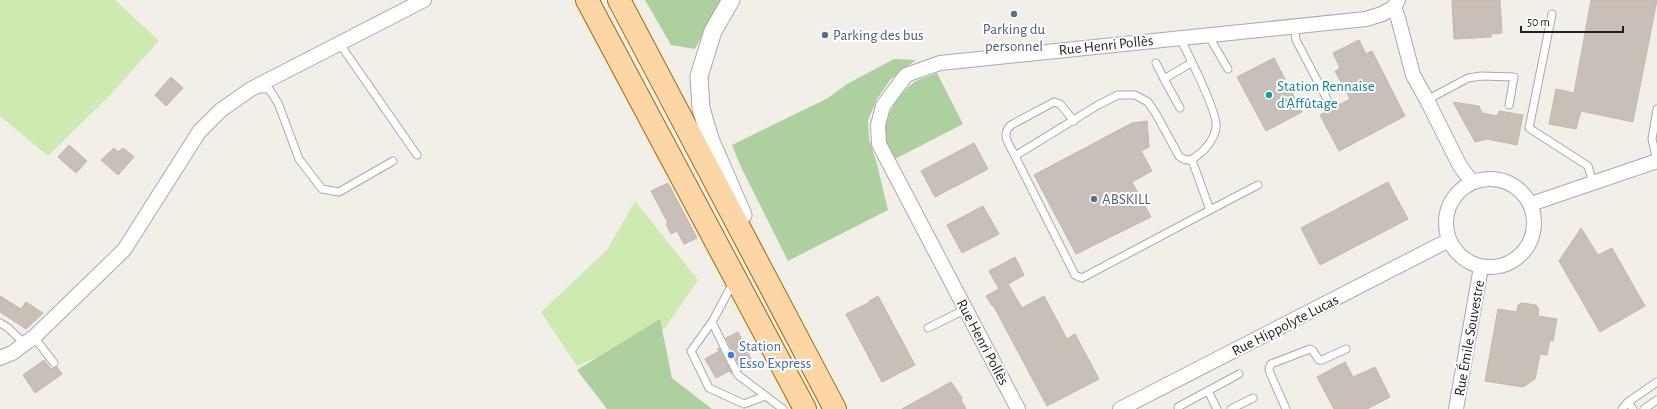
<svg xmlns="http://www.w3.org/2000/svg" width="1657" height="409" font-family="'Alegreya Sans',sans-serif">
	<rect width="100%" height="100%" fill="#f2efe9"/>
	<g fill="#cdebb0">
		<path d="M0,0H115L159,41L110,95L48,156L0,116Z"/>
		<path d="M635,201L698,280L665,328L577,366L541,312L607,250Z"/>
	</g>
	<g fill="#add19e">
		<path d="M645,0H721L695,49L671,45Z"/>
		<path d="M894,59L916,60L890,80L877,99L868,120L869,139L877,164L888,210L788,261L740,165L732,145L828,98L847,84Z"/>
		<path d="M937,73L963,124L895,159C892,153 885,144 885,137C884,116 899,92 916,81C922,78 930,76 937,73Z"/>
		<path d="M660,319L672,378L712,409H607L577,370Z"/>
	</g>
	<g fill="#c7bfb8" stroke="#c4b6ab">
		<path d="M1452,0H1500L1502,33L1491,34V37L1454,39Z"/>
		<path d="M1591,0H1657L1633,122L1581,111L1576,129L1549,124L1556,89L1574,93Z"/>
		<path d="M1359,40L1366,54L1372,51L1405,116L1339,151L1320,115L1350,99L1335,71L1340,68L1333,53Z"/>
		<path d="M1274,58L1302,112L1266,131L1237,77Z"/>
		<path d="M171,77L183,88L166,106L155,95Z"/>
		<path d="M1453,102L1479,106L1482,113L1497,116L1499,111L1523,115L1517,145L1487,139L1475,142Z"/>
		<path d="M1147,121L1149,147L1141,151L1152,171L1132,182L1151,217L1076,254L1034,175L1132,123Z"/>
		<path d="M974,143L988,169L935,197L921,171Z"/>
		<path d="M69,145L87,161L76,173L58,157Z"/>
		<path d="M114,148L118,152L123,148L134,157L118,175L101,160Z"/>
		<path d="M1388,182L1408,219L1320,265L1301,228Z"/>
		<path d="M668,183L697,238L684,244L677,231L671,234L666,224L668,223L651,191Z"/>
		<path d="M983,206L999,234L962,253L947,225Z"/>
		<path d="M1581,228L1598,255L1612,248L1645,306L1600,332L1559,261Z"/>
		<path d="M1015,257L1024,275L1008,284L1022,308L1044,296L1067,339L1075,334L1099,379L1047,406L993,305L992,306L986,296L999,289L989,271Z"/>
		<path d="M0,296L21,309L26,302L43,313L26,329L0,312Z"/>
		<path d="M878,296L915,365L882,382L846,314L870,302L869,301Z"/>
		<path d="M1522,303L1536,305L1539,309L1538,316L1557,319L1553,341L1550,340L1547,355L1540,354L1535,379L1523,387L1485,381L1498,309L1517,312L1518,305Z"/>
		<path d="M738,332L753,363L741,369L726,338Z"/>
		<path d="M719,348L732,374L729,371L716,378L705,359L719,351L717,349Z"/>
		<path d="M44,360L51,369L57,367L62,374L35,393L23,375Z"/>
		<path d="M1345,362L1353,377L1375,367L1390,397L1367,409H1334L1317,377Z"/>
		<path d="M951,382L960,395L962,398L961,400L966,409H902Z"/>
	</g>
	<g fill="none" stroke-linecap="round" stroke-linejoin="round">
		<g stroke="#a9a9a9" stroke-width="9">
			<g id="service">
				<path d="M1552,14L1529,128L1588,166L1593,183"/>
				<path d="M1294,26L1296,40L1329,103"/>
				<path d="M1208,35L1228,69"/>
				<path d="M1180,38C1188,54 1219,114 1216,128C1214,139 1206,149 1198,155C1191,161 1186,162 1179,156L1156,114L1148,102L1135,95H1118L1098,105L1015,156L1075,275L1082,278L1210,210L1192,160"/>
				<path d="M338,44L344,50L417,155"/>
				<path d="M1156,63L1164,79"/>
				<path d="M257,89H269L278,103L299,159L322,189L339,192L393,161"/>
				<path d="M1427,100L1468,78L1481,76L1514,77L1509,105"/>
				<path d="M1180,108L1164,79L1191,63"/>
				<path d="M1015,156C1010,145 1000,135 1011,125L1054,102L1060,104L1074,121"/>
				<path d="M1657,161L1652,139L1657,109"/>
				<path d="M1210,210L1258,185"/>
				<path d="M733,283L712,322L738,375L783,409"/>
				<path d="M712,322L691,351L709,388L744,404L765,396"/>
				<path d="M0,323L7,327L25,344"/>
				<path d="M928,328L966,309"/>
				<path d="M34,337L54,363"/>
				<path d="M1208,391L1217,409"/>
				<path d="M1628,402L1633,409"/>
				<path d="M1178,407L1239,374"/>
				<path d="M1231,409L1253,398"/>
				<path d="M1286,409L1270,373L1269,368L1271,364L1310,349L1313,351L1319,360H1322L1346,349"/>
				<path d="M1622,409L1628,402L1657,382"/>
				<path d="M1644,409L1657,400"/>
			</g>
		</g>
		<g stroke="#a9a9a9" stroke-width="16">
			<g id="minor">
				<path d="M1398,0L1394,7L1398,18L1413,75L1427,100L1460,166L1472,182"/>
				<circle cx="1490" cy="223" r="44"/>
				<path d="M1531,204L1657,161"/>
				<path d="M0,358L12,353L34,337L124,250L199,132L221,110L251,89L424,0"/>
				<path d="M1018,409L879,144L878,125L883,106L906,75L940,63L1366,19L1382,14L1394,7"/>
				<path d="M1120,409L1449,240"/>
				<path d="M1456,409L1481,267"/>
			</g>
		</g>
		<g stroke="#a9a9a9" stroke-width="19">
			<path id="tertiary" d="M731,0L713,31L699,76L701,108L710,139L743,215"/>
		</g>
		<g stroke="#a06b00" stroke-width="24">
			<g id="primary">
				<path d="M587,0L805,409"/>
				<path d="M619,0L835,409"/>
			</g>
		</g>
		<use href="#service" stroke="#fff" stroke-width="7"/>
		<use href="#minor" stroke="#fff" stroke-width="14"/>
		<use href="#tertiary" stroke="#fff" stroke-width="17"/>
		<use href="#primary" stroke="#fcd6a4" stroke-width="22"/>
	</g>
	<g fill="#5c6f8a" stroke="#fff" stroke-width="1.5">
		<circle cx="1014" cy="14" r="4"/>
		<circle cx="825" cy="35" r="4"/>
		<circle cx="1094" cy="199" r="4"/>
	</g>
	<circle fill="#0f9aa8" stroke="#fff" stroke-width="1.5" cx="1269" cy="95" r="4"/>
	<circle fill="#3f7fe0" stroke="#fff" stroke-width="1.5" cx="731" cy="355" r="4"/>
	<g text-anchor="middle" stroke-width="4" stroke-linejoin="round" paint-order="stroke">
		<g font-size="15" fill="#4e5e75" stroke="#fff" text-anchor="start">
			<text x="1014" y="34" text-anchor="middle">Parking du<tspan x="1014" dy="17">personnel</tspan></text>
			<text x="833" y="40">Parking des bus</text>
			<text x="1102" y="204">ABSKILL</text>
		</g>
		<g font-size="15" fill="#222" stroke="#fff">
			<text transform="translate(1106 45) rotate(-6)" y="5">Rue Henri Pollès</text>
			<text transform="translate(1285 325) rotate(-27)" y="5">Rue Hippolyte Lucas</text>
			<text transform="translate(1469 338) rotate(-80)" y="5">Rue Émile Souvestre</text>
			<text transform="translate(983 342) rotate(62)" y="5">Rue Henri Pollès</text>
		</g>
		<g font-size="15" fill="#0d838f" stroke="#fff" text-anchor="start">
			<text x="1277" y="91">Station Rennaise<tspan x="1277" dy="17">d'Affûtage</tspan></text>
		</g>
		<g font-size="15" fill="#366cbe" stroke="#fff" text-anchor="start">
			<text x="739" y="351">Station<tspan x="739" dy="17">Esso Express</tspan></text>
		</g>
	</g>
	<path d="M1521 26v6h102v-6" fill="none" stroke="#222222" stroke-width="2"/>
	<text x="1527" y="26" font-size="12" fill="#222222" stroke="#ffffff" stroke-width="3" paint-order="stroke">50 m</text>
</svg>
